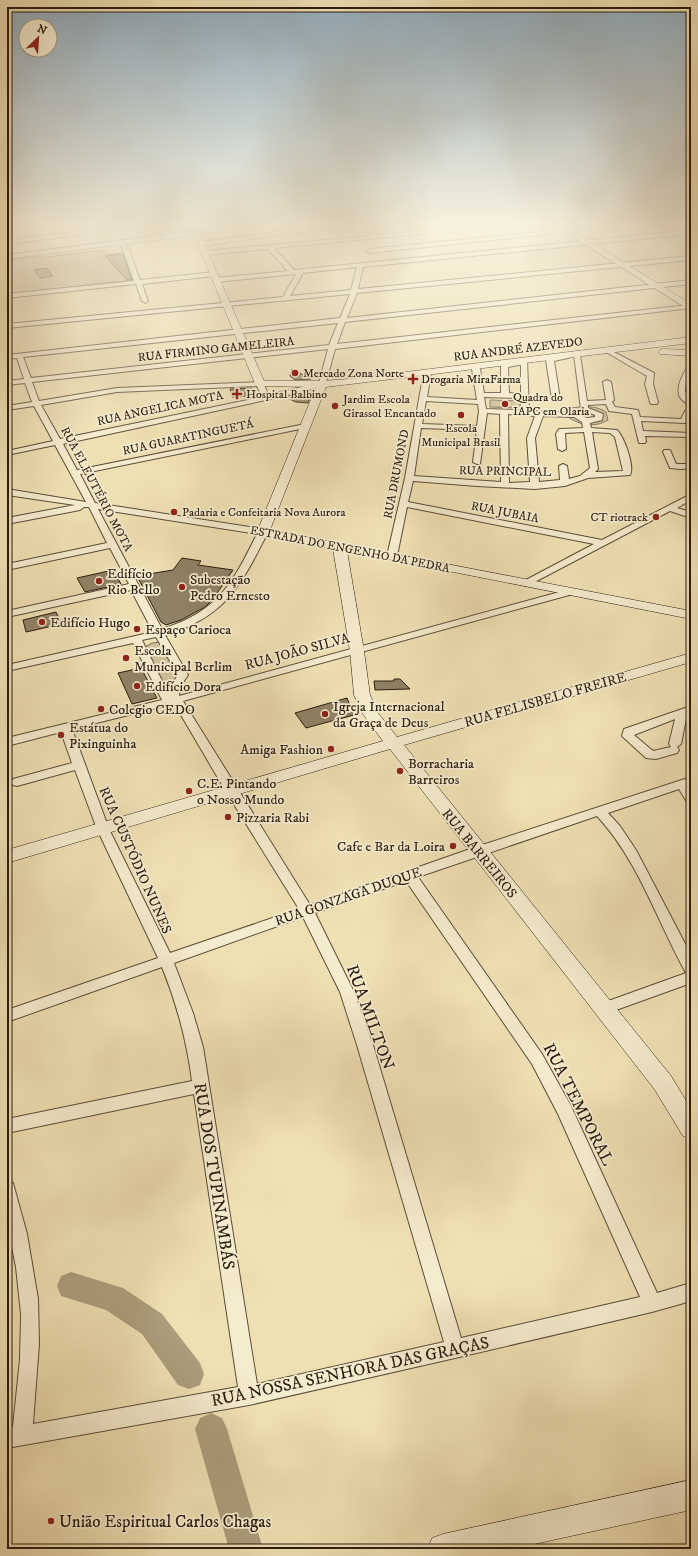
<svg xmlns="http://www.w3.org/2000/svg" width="698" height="1556" font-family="'IM FELL DW Pica',serif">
	<rect width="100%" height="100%" fill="#efe0b3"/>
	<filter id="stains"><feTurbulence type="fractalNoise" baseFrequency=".005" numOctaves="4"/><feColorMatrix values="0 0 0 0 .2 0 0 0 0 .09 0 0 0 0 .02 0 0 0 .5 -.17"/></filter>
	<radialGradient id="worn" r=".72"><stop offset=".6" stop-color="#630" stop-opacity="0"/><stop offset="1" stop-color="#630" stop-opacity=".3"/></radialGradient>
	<g fill="#cdbf98" stroke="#7b6e55">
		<path d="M101,250L106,255L122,253L133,280L7,294V260L37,256L39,258Z"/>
		<path d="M490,400L520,401V408L490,407Z"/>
		<path d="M580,407C589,406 598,407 606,412L608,420C596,428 579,425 568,417V411L571,408Z"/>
		<path d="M160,642L179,673L176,680C171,682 166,683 161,680L145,647L152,643Z"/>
	</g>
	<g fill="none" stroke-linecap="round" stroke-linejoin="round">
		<g fill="#ac9d7c" fill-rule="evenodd">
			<path d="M71,1272L123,1288L162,1314L200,1363L204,1374L200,1385L189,1389L178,1385L142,1334L106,1310L61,1296L57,1286L61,1276Z"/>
			<path d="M211,1413L222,1418L227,1429L263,1549H229L195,1429L200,1418Z"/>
		</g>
	</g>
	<g fill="#908266" stroke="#291c12">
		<path d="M123,254L132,280H127L105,256Z"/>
		<path d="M47,268L53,276L40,278L34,270Z"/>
		<path d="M292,369L311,379L295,380L290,376Z"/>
		<path d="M252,388L254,396L232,397L230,389Z"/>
		<path d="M309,392L312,393L308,403L296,402L285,397Z"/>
		<path d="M182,558L201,561L198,565L233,570L213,599L205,607L181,620L166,625L161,622L137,576L173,570Z"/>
		<path d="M113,570L121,584L85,592L77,578Z"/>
		<path d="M56,612L62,624L26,632L23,620Z"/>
		<path d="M141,668L157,698L132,704L118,673Z"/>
		<path d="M394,679H400L410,689L375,690L374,681H394Z"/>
		<path d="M347,698L354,715L306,728L295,713Z"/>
	</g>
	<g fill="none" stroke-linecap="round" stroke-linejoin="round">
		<g stroke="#5a4d3a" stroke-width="2">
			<g id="street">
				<path d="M14,223H19L13,232H9L8,231Z"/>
				<path d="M36,223H41L38,229L36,230L33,228Z"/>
				<path d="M152,223H164L161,225L7,244V240Z"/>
				<path d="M347,223H358L355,225L201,246L198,244L201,242Z"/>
				<path d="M377,223H382L376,235L507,223H522L519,225L274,248L294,270L691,230V234L363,267L358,289L691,256V260L357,293L347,318L691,280V284L345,322L337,344L689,305L691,306V308L335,349L325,386L266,400L63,444L77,470L305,424L309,426L305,428L80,474L95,503L263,529L268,532C241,585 226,617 165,635L188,675L180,687L179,696L567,590H573L575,592L573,594L183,701L310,905L473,848L691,777V785L689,786L691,789V803L687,802L679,789L608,813L620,826L636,850L691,955V983L605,1014L600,1012L598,1008L600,1004L686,973C657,921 638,860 597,816L418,877L542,1054L571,1106L657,1293L691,1283V1301L652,1312L455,1358L249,1405L7,1448V1428L13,1427L20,1359L21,1314L16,1267L7,1223V1180L13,1183L27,1234L38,1299L39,1344L33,1424L238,1387L194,1094L7,1133V1119L192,1081C187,1042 177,1004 162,967L7,1022V1010L158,958L97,829L75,770L17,786L13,785L11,782L13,779L72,763L61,732L7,746V738L162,700L133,643L7,671V665L153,632L131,590L7,617V611L129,584L110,548L7,570V564L107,543L89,507H84L80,510L7,524V518L75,505L7,495V489L86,502L55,445L7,455V451L53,441L34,406L7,410V406L32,402L25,383L7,385V381L24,379L17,358L7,359V355L340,318L350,294L7,328V324L283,297L296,274L216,282L213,280L216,278L288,271L268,249L205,255L202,253L205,251L370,236ZM357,267L351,290L290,296L303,273ZM338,323L329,345L31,378L23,357ZM328,349L319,383L268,395L264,384L260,382L117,388L39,401L32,382ZM257,386L262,397L60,439L41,405L117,392ZM98,509L257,534C232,584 219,611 162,629ZM156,637L178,675L170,687L168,693L142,640ZM169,705L175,706L178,710L225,790L299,909L170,953L109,829L72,729ZM406,881L532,1064L558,1114L640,1297L461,1338L373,1045L354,992L315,913ZM303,917L340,992L357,1045L444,1342L257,1384L203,1047L193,1013L174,963Z"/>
				<path d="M568,229L571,231L570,232L369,253L366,251L369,249Z"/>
				<path d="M123,240L126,242L140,280L214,272L217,274L214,276L142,284L148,301L145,303L142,301L136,284L7,298V294L134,281L120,242Z"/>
				<path d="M608,349L654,373L653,384L658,402L657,404H651L650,402L645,384L647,376L606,352V350Z"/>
				<path d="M577,353L580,355L587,401L606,400L603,382L607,380L611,382L614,400L612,402L615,407L638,410L640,417L681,419L685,411L691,408L690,419L685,423L641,421L643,431L691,433V437L645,436L646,441L645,443H639L632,414L609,411L606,404L588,405V408L603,414L602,420L590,423L591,428L617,430C624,437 635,466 630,475L588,478L565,486L535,489L477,486L413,481L408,502L602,540L691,494V500L677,508L691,512V518L670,511L527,586L524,585L522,583L524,581L594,544L407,507L397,556L392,559L389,558L387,556L405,478L424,371H430L431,373L427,397L477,400L472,369L473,367H479L480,369L484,393H501V363L527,360L529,411L574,413L581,409L574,355ZM519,365H521V394L509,393L508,367ZM484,397L521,398V410L486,409ZM426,401L478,404L479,411L477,426L422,424ZM588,412L595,415V417L587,418L580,415ZM487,413L500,414L501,482L414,476L421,428L477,430L473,462L477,464H480ZM508,414L535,416L527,438L530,482L509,483ZM543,416L574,417L582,422L583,428L562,429H559L556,434L558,449L562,451L566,449L565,433L584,432L590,468L580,476L569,479L567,466L563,464L559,466L560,480L539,482L535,438ZM592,432L610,433L615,437L623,471L595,472L598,469Z"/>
				<path d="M566,355L570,357L568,358L554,361L560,399L556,401L552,399L546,360Z"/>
				<path d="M688,366H691C691,375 685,382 685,391L691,399V405C670,398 680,379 688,366Z"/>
				<path d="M664,450H670L676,464H691V468L681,469L670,468L663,452Z"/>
				<path d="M691,706V713L687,714L681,744L677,747L679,750L677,753L656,759L646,758L622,736L624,729ZM675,719L669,744L671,747L653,751L634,735Z"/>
			</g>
		</g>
		<g stroke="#291c12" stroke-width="1">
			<g id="secondary">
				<path d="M254,223H272L268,225L200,234L264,381H322L349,379L691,337V343L326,387L270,530L691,611V619L347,551L364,651L370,695L378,713L397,737L691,653V662L404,745L671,1076L691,1109V1139L683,1136L655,1090L390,749L7,863V850L383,741L363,714L354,695L350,651L333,549L263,536L258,535L257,532L316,387L256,386L195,237L189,236L7,259V255Z"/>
				<path d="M551,223H560L691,304V311Z"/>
				<path d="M663,349L691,350V356L660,354L658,352L660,350Z"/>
				<path d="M691,1480V1510L511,1549H428L432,1538L443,1534Z"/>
			</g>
		</g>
		<use href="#street" fill="#f5ebce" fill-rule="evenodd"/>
		<use href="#secondary" fill="#f5ebce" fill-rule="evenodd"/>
	</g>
	<linearGradient id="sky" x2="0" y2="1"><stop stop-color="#90abbd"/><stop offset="0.51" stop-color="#f8f1dd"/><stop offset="1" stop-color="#f8f1dd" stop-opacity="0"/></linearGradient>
	<rect width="698" height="440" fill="url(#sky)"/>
	<g fill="#8f2418" stroke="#f5ebce" stroke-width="1.5">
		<circle cx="295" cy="373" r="4"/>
		<path d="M411 373h4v4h4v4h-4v4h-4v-4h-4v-4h4z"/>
		<path d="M235 388h4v4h4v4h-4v4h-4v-4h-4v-4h4z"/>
		<circle cx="505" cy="404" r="4"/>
		<circle cx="335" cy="406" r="4"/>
		<circle cx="461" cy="415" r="4"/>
		<circle cx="174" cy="512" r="4"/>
		<circle cx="656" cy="517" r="4"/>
		<circle cx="99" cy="581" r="4"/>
		<circle cx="182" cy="587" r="4"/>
		<circle cx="42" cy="622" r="4"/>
		<circle cx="137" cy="629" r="4"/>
		<circle cx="126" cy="658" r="4"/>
		<circle cx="137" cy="686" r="4"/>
		<circle cx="101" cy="709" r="4"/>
		<circle cx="325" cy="714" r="4"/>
		<circle cx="61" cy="735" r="4"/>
		<circle cx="331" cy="749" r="4"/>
		<circle cx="400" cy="771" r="4"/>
		<circle cx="189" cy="791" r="4"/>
		<circle cx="228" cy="817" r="4"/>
		<circle cx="453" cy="846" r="4"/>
		<circle cx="51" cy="1521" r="4"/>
	</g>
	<g text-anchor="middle" stroke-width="3.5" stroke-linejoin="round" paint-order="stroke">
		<g font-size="12" fill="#291c12" stroke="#f5ebce">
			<text transform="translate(216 349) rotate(-6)" y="4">RUA FIRMINO GAMELEIRA</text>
			<text transform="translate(518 349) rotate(-7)" y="4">RUA ANDRÉ AZEVEDO</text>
			<text transform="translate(160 408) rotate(-12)" y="4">RUA ANGELICA MOTA</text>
			<text transform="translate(188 437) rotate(-12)" y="4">RUA GUARATINGUETÁ</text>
			<text transform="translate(505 471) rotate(1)" y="4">RUA PRINCIPAL</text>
			<text transform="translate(396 474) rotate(-79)" y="4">RUA DRUMOND</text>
			<text transform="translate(97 489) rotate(62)" y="4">RUA ELEUTÉRIO MOTA</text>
			<text transform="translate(505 512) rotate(11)" y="4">RUA JUBAIA</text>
			<text transform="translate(350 549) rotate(11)" y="4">ESTRADA DO ENGENHO DA PEDRA</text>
		</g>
		<g font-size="12" fill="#291c12" stroke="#f5ebce" text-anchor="start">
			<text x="303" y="377">Mercado Zona Norte</text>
			<text x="421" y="383">Drogaria MiraFarma</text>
			<text x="246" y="398">Hospital Balbino</text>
			<text x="513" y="401">Quadra do<tspan x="513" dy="14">IAPC em Olaria</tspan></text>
			<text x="343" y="403">Jardim Escola<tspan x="343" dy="14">Girassol Encantado</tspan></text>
			<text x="461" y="432" text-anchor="middle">Escola<tspan x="461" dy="14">Municipal Brasil</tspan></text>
			<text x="182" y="516">Padaria e Confeitaria Nova Aurora</text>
			<text x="648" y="521" text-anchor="end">CT riotrack</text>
		</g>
		<g font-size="14" fill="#291c12" stroke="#f5ebce" text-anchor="start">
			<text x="107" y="578">Edifício<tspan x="107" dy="16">Rio Bello</tspan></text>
			<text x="190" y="584">Subestação<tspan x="190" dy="16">Pedro Ernesto</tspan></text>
			<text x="50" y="627">Edifício Hugo</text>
			<text x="145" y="634">Espaço Carioca</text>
			<text x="134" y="655">Escola<tspan x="134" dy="16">Municipal Berlim</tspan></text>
			<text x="145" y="691">Edifício Dora</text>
			<text x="333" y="711">Igreja Internacional<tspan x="333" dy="16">da Graça de Deus</tspan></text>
			<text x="109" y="714">Colegio CEDO</text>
			<text x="69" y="732">Estátua do<tspan x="69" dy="16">Pixinguinha</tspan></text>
			<text x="323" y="754" text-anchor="end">Amiga Fashion</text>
			<text x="408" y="768">Borracharia<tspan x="408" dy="16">Barreiros</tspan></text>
			<text x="197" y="788">C.E. Pintando<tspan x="197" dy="16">o Nosso Mundo</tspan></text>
			<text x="236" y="822">Pizzaria Rabi</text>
			<text x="445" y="851" text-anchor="end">Cafe e Bar da Loira</text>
		</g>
		<g font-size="14" fill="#291c12" stroke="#f5ebce">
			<text transform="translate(297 651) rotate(-15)" y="5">RUA JOÃO SILVA</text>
			<text transform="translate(545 699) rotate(-16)" y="5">RUA FELISBELO FREIRE</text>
			<text transform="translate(480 853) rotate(51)" y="5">RUA BARREIROS</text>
			<text transform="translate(136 860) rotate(66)" y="5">RUA CUSTÓDIO NUNES</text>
			<text transform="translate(348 896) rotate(-19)" y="5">RUA GONZAGA DUQUE</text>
		</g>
		<g font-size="17" fill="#291c12" stroke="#f5ebce">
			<text transform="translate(371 1017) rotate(70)" y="6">RUA MILTON</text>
			<text transform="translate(579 1104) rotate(63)" y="6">RUA TEMPORAL</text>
			<text transform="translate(215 1176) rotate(81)" y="6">RUA DOS TUPINAMBÁS</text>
			<text transform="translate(350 1371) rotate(-12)" y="6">RUA NOSSA SENHORA DAS GRAÇAS</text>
		</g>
		<g font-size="17" fill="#291c12" stroke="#f5ebce" text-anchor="start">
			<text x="59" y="1527">União Espiritual Carlos Chagas</text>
		</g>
	</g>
	<rect width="698" height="1556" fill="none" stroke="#efe0b3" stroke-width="24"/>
	<rect x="8" y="8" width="682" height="1540" fill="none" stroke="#291c12" stroke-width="2"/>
	<rect x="12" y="12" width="674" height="1532" fill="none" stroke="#291c12"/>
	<g transform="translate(38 38) rotate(25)"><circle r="19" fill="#f5ebce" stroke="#a39883"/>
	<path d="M0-3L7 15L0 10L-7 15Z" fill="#8f2418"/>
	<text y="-6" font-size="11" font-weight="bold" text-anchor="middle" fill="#291c12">N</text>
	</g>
	<rect width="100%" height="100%" filter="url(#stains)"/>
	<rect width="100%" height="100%" fill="url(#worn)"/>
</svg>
